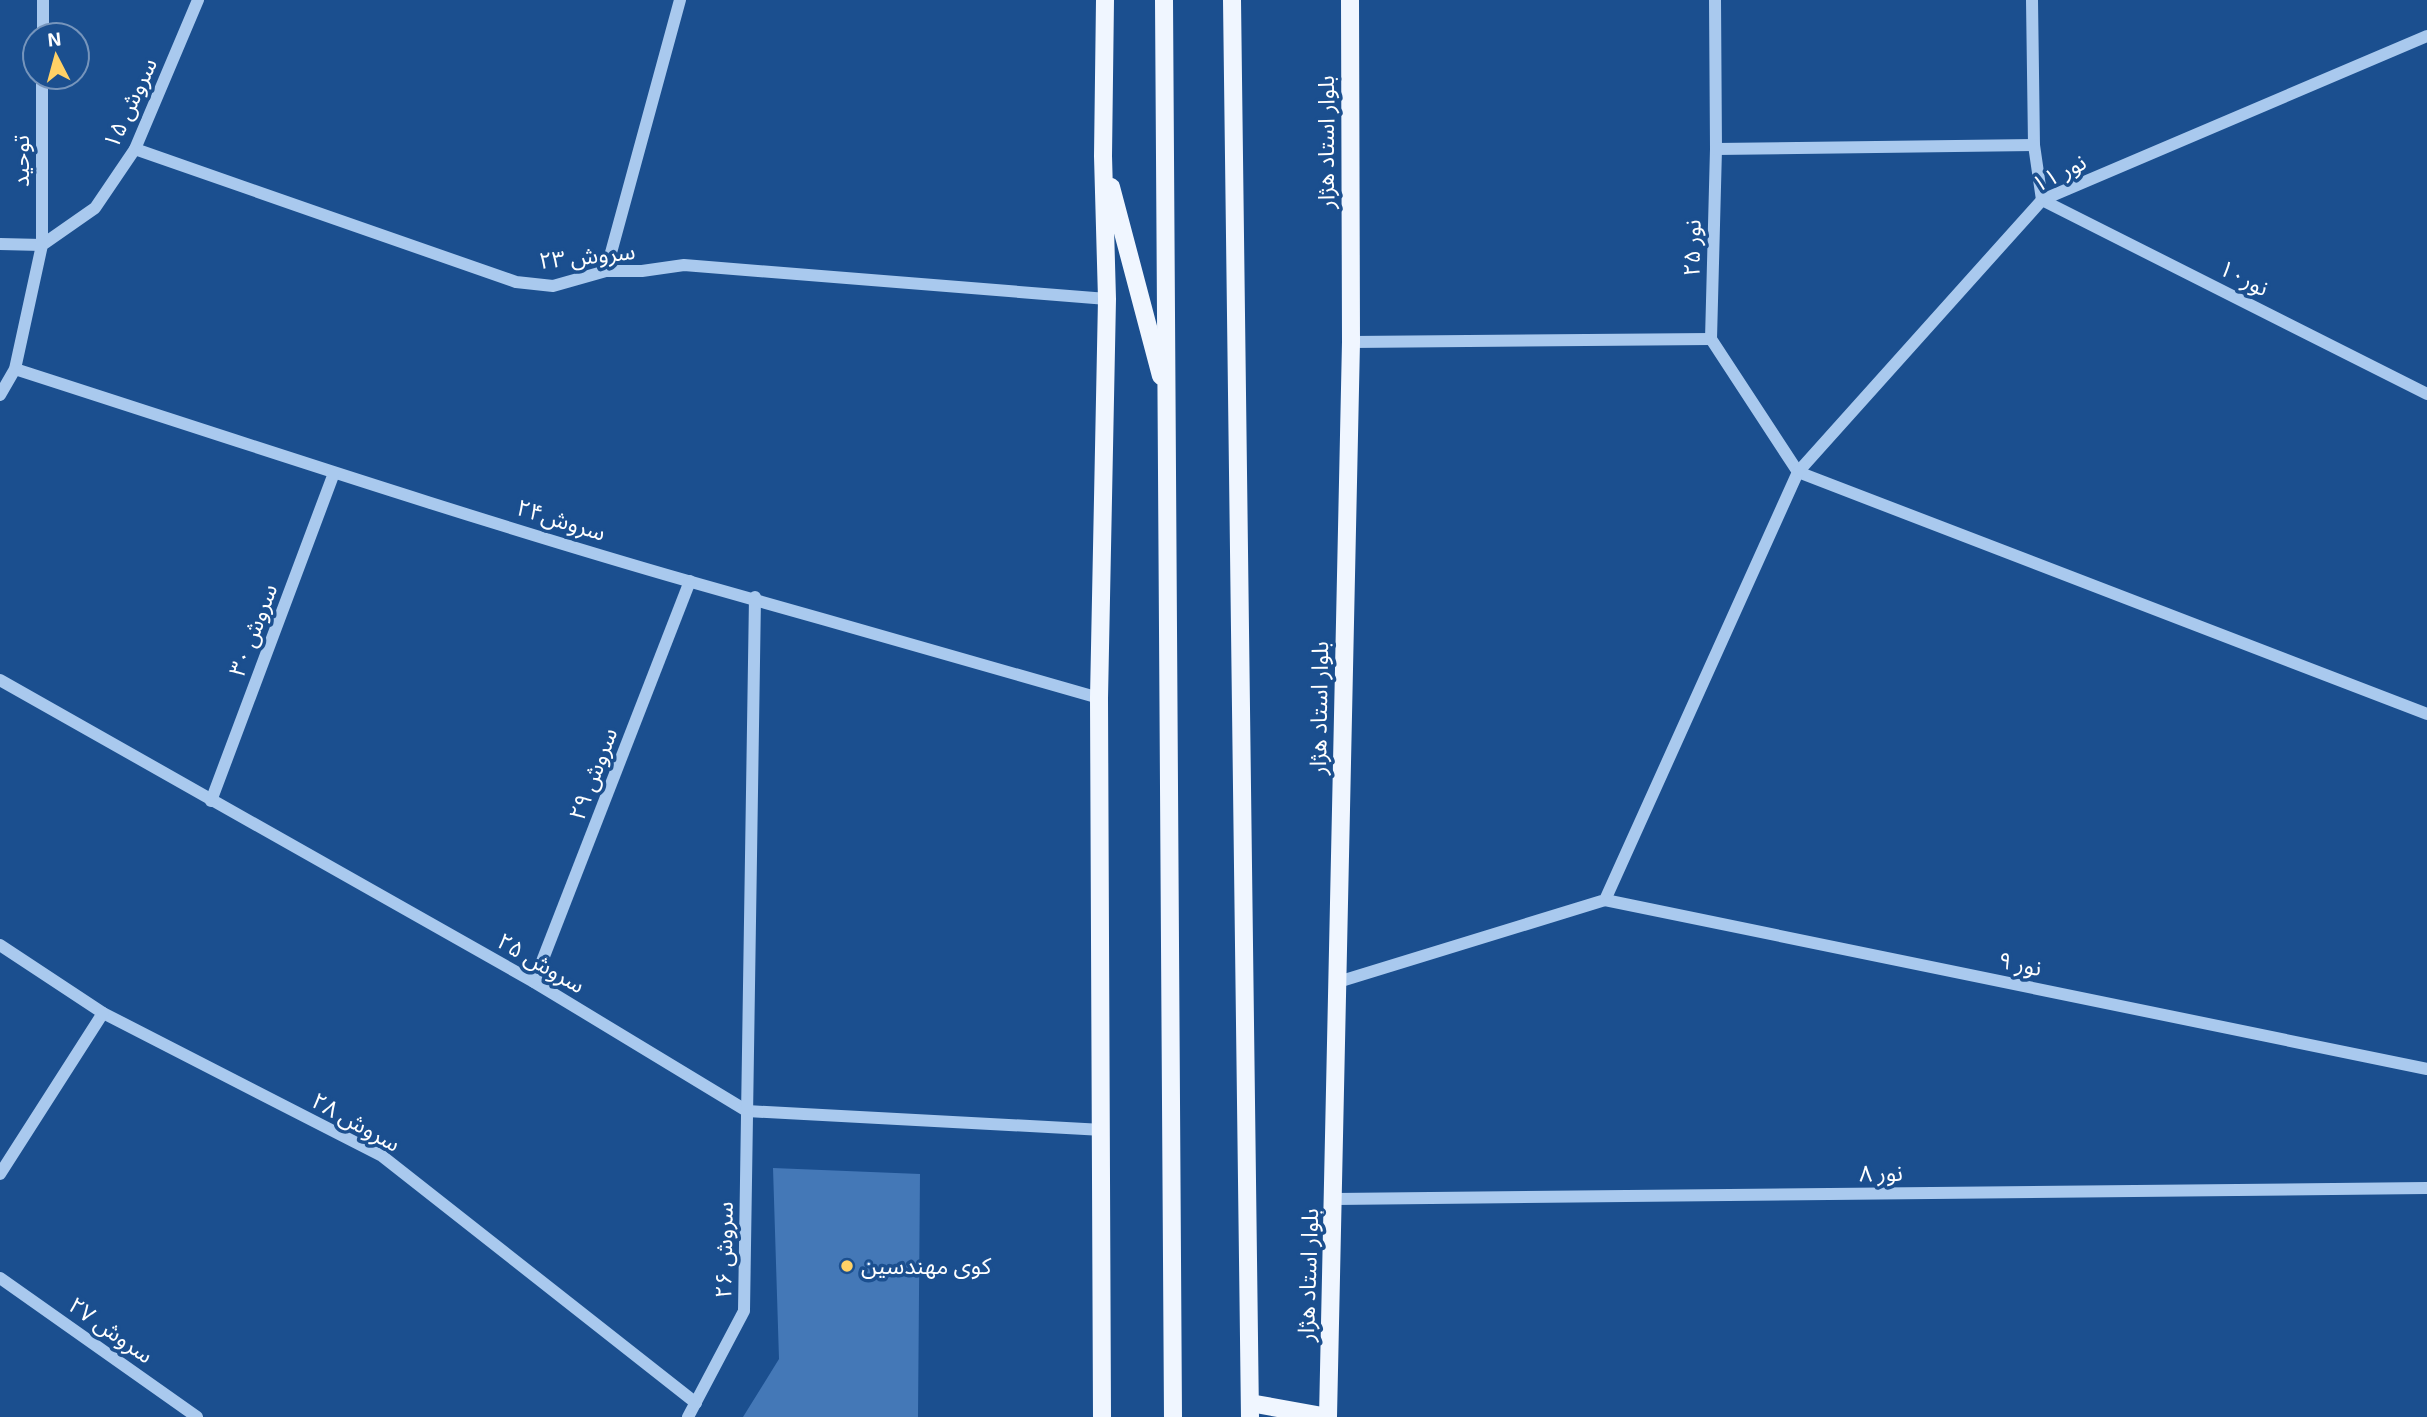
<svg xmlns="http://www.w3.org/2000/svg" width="2427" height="1417" font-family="'Exo 2','Noto Sans Arabic',sans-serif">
	<rect width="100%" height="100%" fill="#1b4f8f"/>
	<path fill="#4478b7" d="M773,1168L920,1174L918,1417H743L779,1359Z"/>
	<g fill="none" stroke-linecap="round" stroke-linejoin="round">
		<g stroke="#a9c9ee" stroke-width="12">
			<path d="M1715,0L1716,149L1711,339L1798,472"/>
			<path d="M2032,0L2034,145L2042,200L2427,394"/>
			<path d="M43,35V0"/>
			<path d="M135,149L516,282L553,286L606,271H642L684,265L1107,299"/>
			<path d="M1716,149L2034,145"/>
			<path d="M0,244L42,245V77"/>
			<path d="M606,271L680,0"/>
			<path d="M1351,342L1711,339"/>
			<path d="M15,369C239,441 462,516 688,581C825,620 962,658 1099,698"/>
			<path d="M0,395L15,369L42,245L95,208L135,149L198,0"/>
			<path d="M1798,472L2427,714"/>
			<path d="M0,680L534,982L747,1111L1103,1130"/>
			<path d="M211,801L334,473"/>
			<path d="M1605,900L2427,1069"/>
			<path d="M0,945L103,1013L382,1156L696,1403"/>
			<path d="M534,982L690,581"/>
			<path d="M1338,982L1605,900L1798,472L2042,200L2427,36"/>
			<path d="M0,1174L103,1013"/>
			<path d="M1335,1199L2427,1188"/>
			<path d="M0,1278L197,1417"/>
			<path d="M688,1417L744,1311L755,597"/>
		</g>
		<g stroke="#f0f6ff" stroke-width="18">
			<path d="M1164,0L1173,1417"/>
			<path d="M1232,0L1250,1417"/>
			<path d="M1111,187L1161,376"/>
			<path d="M1250,1403L1328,1417"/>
			<path d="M1102,1417L1099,698L1107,299L1103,156L1105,0"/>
			<path d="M1328,1417L1351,342L1350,0"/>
		</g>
	</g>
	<circle fill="#ffd166" stroke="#1b4f8f" stroke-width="2.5" cx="847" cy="1266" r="7"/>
	<g text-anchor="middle" stroke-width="7" stroke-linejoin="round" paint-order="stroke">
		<g font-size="23" fill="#fff" stroke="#1b4f8f">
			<text transform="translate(130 103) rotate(-65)" y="8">سروش ۱۵</text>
			<text transform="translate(1326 142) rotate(-90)" y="8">بلوار استاد هژار</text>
			<text transform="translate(21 161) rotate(-90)" y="8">توحید</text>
			<text transform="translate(2059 173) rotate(-27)" y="8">نور ۱۱</text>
			<text transform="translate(1692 248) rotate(-89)" y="8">نور ۲۵</text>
			<text transform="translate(587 256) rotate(-6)" y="8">سروش ۲۳</text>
			<text transform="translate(2244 278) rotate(27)" y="8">نور۱۰</text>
			<text transform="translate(561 520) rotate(17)" y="8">سروش۲۴</text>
			<text transform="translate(253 630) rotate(-69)" y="8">سروش ۳۰</text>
			<text transform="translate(1319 708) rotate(-89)" y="8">بلوار استاد هژار</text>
			<text transform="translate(593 774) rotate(-69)" y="8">سروش ۲۹</text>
			<text transform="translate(541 963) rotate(30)" y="8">سروش ۲۵</text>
			<text transform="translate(2020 964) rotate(12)" y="8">نور ۹</text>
			<text transform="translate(356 1122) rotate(29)" y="8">سروش ۲۸</text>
			<text transform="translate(1881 1173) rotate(-1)" y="8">نور ۸</text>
			<text transform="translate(724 1250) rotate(-89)" y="8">سروش ۲۶</text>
			<text transform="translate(1308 1275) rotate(-88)" y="8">بلوار استاد هژار</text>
			<text transform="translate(111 1330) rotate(35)" y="8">سروش ۲۷</text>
		</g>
		<g font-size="23" fill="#fff" stroke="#1b4f8f" text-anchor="start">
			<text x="861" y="1274">کوی مهندسین</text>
		</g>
	</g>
	<g transform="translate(56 56) rotate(354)"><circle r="33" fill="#1b4f8f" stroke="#7695bc" stroke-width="2"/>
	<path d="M0-5L12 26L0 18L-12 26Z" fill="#ffd166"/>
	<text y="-10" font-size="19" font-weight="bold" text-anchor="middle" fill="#ffffff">N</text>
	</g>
</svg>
